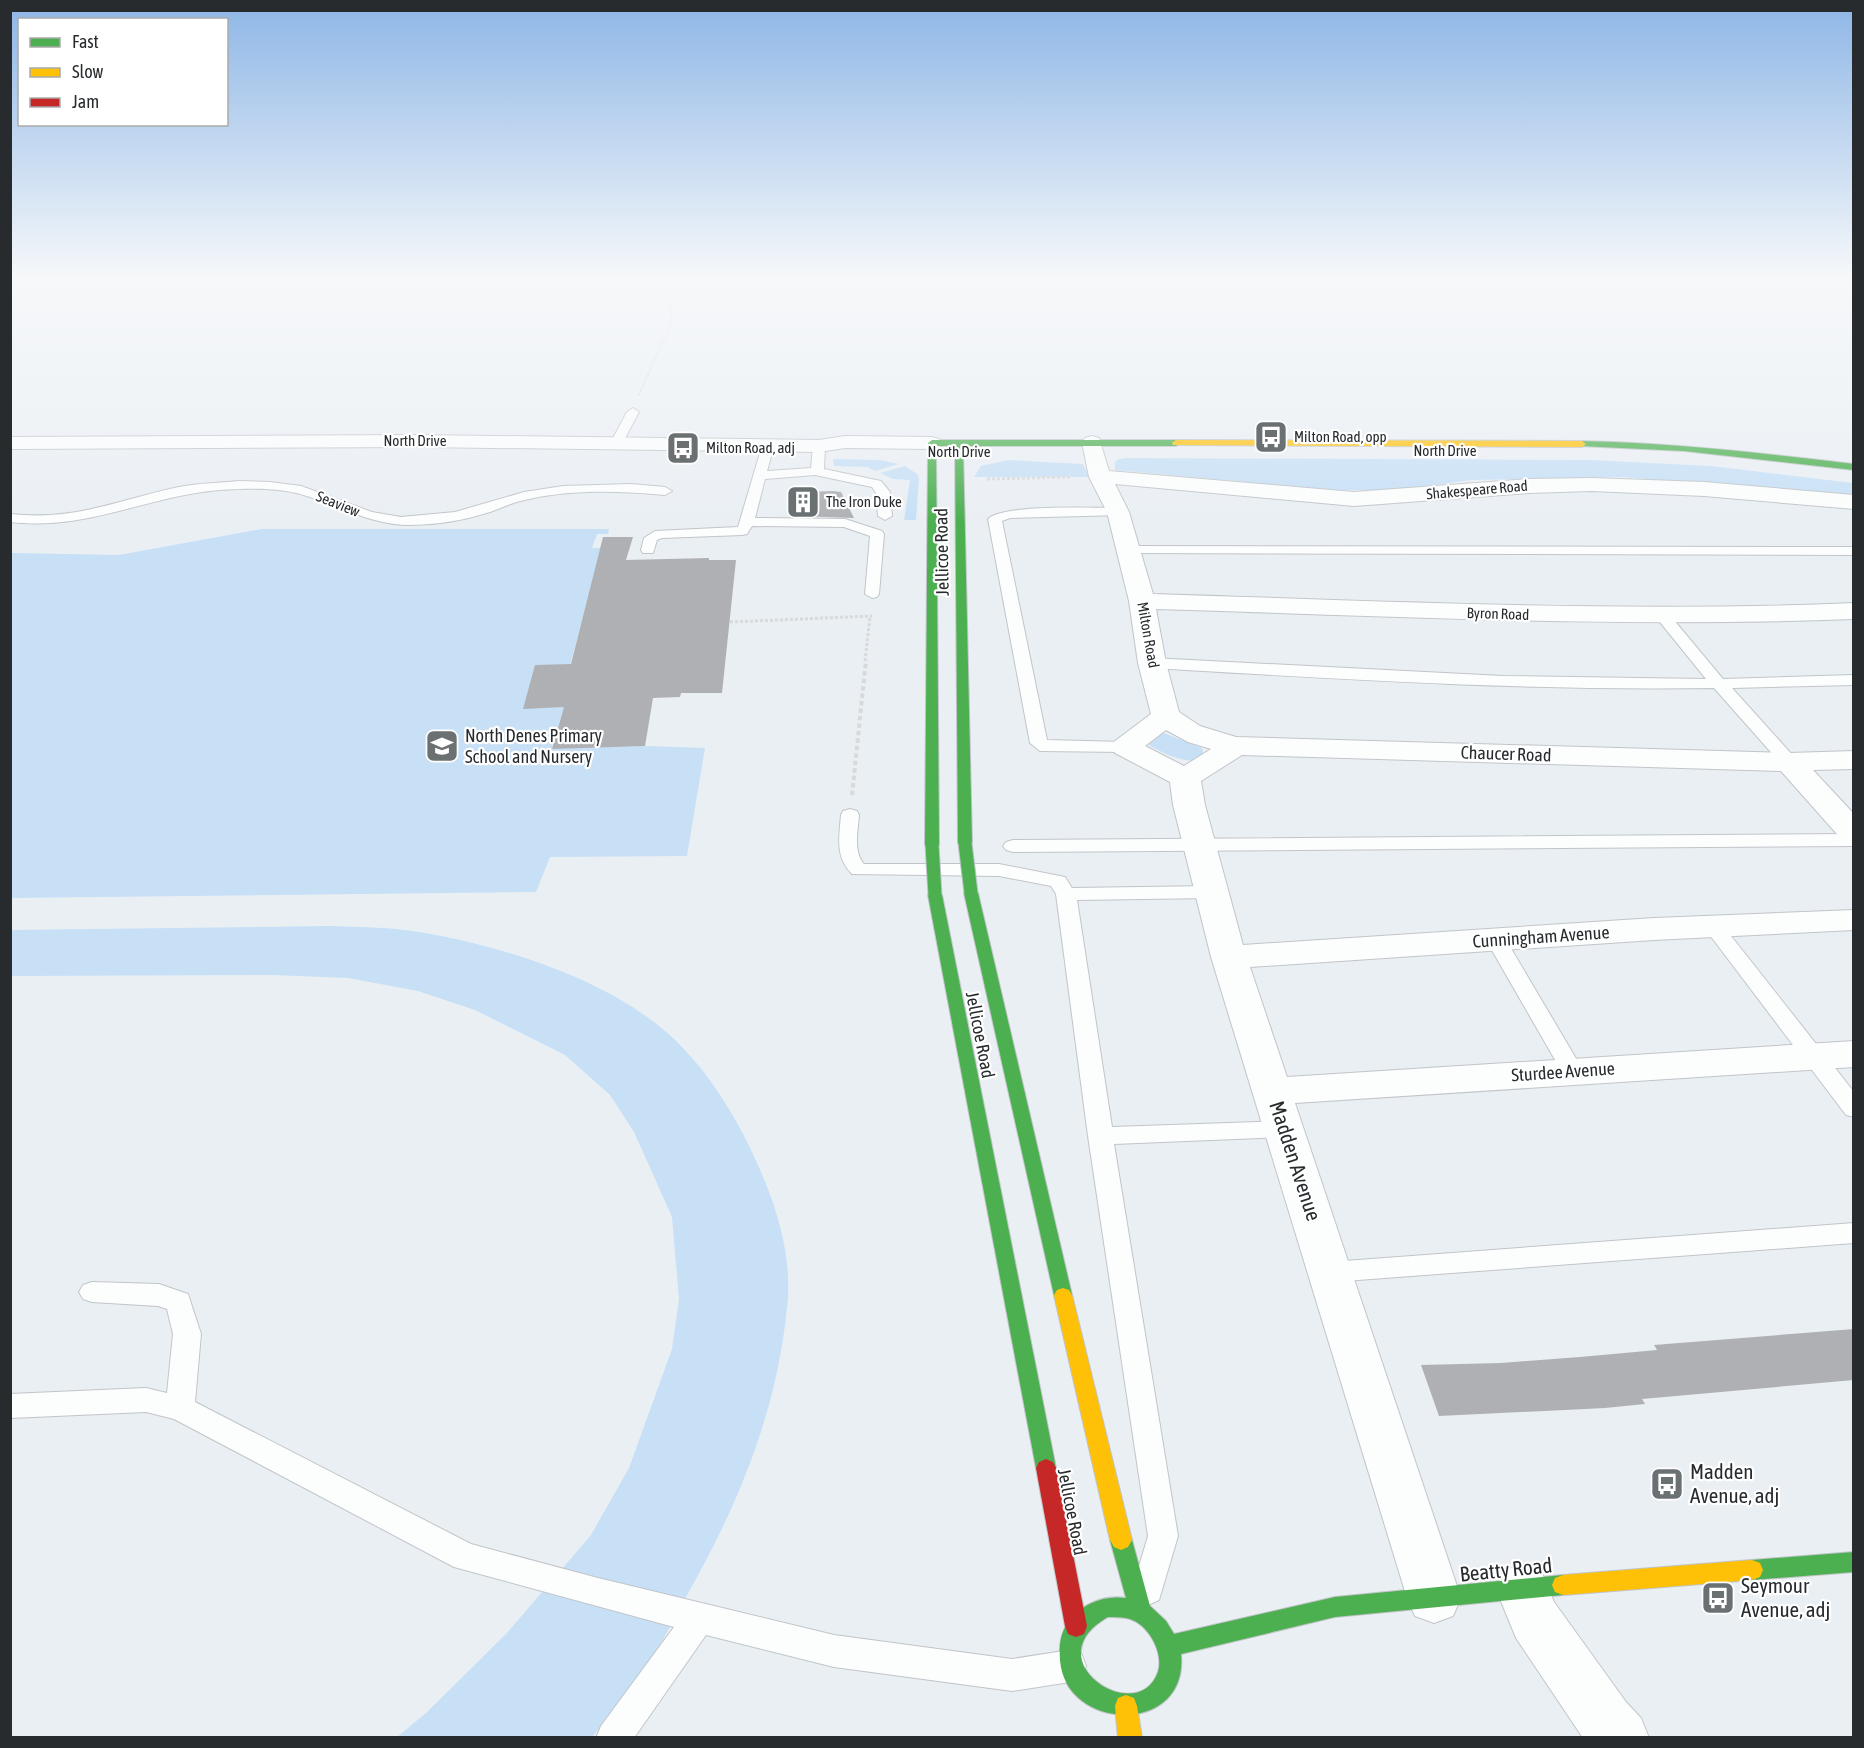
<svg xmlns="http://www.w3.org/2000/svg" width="1864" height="1748" font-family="'Asap Condensed',sans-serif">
	<rect width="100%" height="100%" fill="#eaeff4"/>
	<g fill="#c7e0f6">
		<path d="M1127,458L1591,460L1711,466L1853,483L1854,496L1622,477L1471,480L1399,490H1337L1115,470V462L1119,459Z"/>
		<path d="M833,459L881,460L899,464L875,471L867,467L834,466Z"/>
		<path d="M1008,460L1083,464L1089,477H974L981,466Z"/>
		<path d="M905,466L917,474L919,479L916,520H904L910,480L893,479L880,473Z"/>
		<path d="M262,529H609L608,534H597L592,548H601L565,685L567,707L562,713L552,748L645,746L705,748L687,856L550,857L536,892L11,898V553L119,555Z"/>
		<path d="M1161,732L1202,748L1203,753L1200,760C1182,763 1166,754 1150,746L1148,741Z"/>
		<path d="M330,926C355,927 381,927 405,930C494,942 620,981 682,1047C713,1079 739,1122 757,1163C777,1207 793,1258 787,1308C776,1417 736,1510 682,1604C670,1626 659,1649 645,1669C629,1693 610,1715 592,1737H397L426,1713L507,1633L591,1535L629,1468L672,1349L679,1299L672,1217L634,1132L610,1095L565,1055L475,1010L418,991L348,978L273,975L11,976L10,930Z"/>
	</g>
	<g fill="#afb0b4">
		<path d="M833,491L841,492L854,518L796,516L799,492Z"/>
		<path d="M603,537H633L626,560L709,558V560H736L722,693H681L680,697L653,698L645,746L552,749L564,707L523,709L535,665L571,664Z"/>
		<path d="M1854,1329V1380L1642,1399L1645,1404L1605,1408L1439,1416L1421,1365L1501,1363L1580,1357L1657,1350L1654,1345Z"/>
	</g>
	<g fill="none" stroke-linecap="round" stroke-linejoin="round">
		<g stroke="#c1c5c9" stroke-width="2">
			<g id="lane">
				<path d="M633,408L639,412L623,442L617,446L613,445L611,442L627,412Z"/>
				<path d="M768,442L774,446L767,471L811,468L813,446L819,442L825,446L824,469L881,481L890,492L892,516L885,520L878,516L876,493L872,487L815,475L765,479L755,518L845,519L882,531L884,534L879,594L877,597L872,598L865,594L870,536L844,527L752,526L747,534L742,535L662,538L657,540L653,553H643L641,550L644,538L655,531L738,527L762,446Z"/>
				<path d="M239,481L270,482L301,486L372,512L401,517L455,512L524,492L563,486L631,484L665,487L672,491L665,495C619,491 571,489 525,500C513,502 502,508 490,512C465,520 437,525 410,525C373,525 344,508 310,497C282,487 250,488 220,490C146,496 88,531 10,522V514C78,521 116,500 179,487C199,483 219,483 239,481Z"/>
				<path d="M1118,508L1125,512L1123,515L1010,518L1002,521L1047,740L1125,742L1131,743L1134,747L1131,751L1125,752L1040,751L1030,743L988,519C1002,504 1094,508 1118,508Z"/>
				<path d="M1128,546L1854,547V555L1123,553L1121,550Z"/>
				<path d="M1663,611L1668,613L1723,679L1854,675V685L1732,688L1795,758L1798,762L1795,766H1783L1714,688C1527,691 1339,679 1152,668L1144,663L1152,658L1503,676L1706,679L1655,616Z"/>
				<path d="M850,809L857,811L859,815C858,831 853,851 864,864H999L1065,877L1072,888L1212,886L1219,888L1222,892L1219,896L1212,898L1077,900L1112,1127L1285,1121L1293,1123L1297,1129L1293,1135L1285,1137L1114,1144L1178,1536L1159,1600L1148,1605L1137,1600L1132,1590L1148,1536L1088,1136L1056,894L1051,886L999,876L852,874C835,857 839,838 841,815L843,811Z"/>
				<path d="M1854,834V846L1013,852L1006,850L1003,846L1006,842L1013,840Z"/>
				<path d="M1713,920L1720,922L1854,1092V1117L1846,1115L1706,930L1703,926L1706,922Z"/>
				<path d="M1496,934L1503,935L1506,940L1584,1072L1581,1078L1573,1080L1565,1078L1562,1072L1486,940L1489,935Z"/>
				<path d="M1854,1223V1243L1331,1282L1322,1279L1318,1272L1322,1265L1331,1262Z"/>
				<path d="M92,1282L159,1284L188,1294L201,1334L195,1402L471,1544L598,1578L834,1635L1012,1659L1070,1650L1082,1655L1086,1666L1082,1677L1070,1682L1012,1691L834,1667L706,1635L634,1738H596L601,1726L674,1627L454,1567L174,1419L146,1412L10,1418V1394L146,1388L167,1393L173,1334L167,1309L158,1306L92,1302L83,1299L79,1292L83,1285Z"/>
			</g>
		</g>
		<g stroke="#c1c5c9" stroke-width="2">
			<g id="street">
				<path d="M420,435L819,440L845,436L932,437L939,439L942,443L939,447L932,449L845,448L819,452L420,447L10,449V437Z"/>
				<path d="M1092,436L1099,438L1109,471L1354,492L1529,479L1592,478L1704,482L1854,495V509L1704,496L1592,491L1529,493L1354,506L1115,484L1129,512L1153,594C1386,601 1620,613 1854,603V619C1621,628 1389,616 1156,609L1166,663L1179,712L1200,726L1236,737L1789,753L1854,751V769L1813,770L1854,814V843L1843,841L1781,771L1242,755L1201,781L1205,805L1243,945L1654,918L1854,910V930L1654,940L1250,967L1287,1077L1854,1041V1067L1295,1103L1461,1598L1453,1616L1434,1623L1415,1616L1407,1598L1211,957L1173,805L1170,782L1115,753L1110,747L1115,741L1151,714L1138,663L1129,601L1107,512L1089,477L1082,442L1085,438ZM1166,730L1188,742L1211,749L1184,766L1145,746Z"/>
				<path d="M1522,1564L1541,1571L1554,1602L1626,1702L1641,1718L1649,1738H1583L1516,1638L1496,1589L1503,1571Z"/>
			</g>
		</g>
		<g stroke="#c1c5c9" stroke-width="2">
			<g id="fast">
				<path d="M932,440H1176L1180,443L1176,446H963L972,843L965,847L958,843L955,446H936L939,845L932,849L925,845L928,443Z"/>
				<path d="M1582,441C1673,443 1763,453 1854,464V470L1684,451L1579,446L1578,444Z"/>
				<path d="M971,889L978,893L1072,1295L1069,1300L1063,1302L1057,1300L1054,1295L964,893Z"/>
				<path d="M935,891L942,895L1056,1468L1053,1474L1046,1477L1039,1474L1036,1468L928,895Z"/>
				<path d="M1121,1530L1128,1533L1132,1540L1150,1606L1166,1621L1174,1634L1335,1597L1563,1575L1571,1578L1574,1585L1571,1592L1563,1595L1335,1617L1181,1654C1189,1736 1065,1732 1060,1660C1059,1646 1060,1633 1069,1621C1083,1603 1104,1595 1126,1598L1110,1540L1114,1533ZM1108,1617C1115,1617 1123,1617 1130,1619C1149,1625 1164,1653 1158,1672C1138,1729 1032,1660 1108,1617Z"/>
				<path d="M1854,1552V1572L1752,1580L1744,1577L1741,1570L1744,1563L1752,1560Z"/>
			</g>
		</g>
		<g stroke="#c1c5c9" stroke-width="2">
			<g id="slow">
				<path d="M1176,440L1582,441L1586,444L1582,447L1173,445L1172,443Z"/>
				<path d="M1063,1288L1069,1290L1072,1295L1132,1540L1128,1547L1121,1550L1114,1547L1110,1540L1054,1295L1057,1290Z"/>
				<path d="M1752,1560L1760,1563L1763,1570L1760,1577L1752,1580L1563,1595L1555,1592L1552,1585L1555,1578L1563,1575Z"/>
				<path d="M1126,1695L1134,1698L1137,1706L1142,1738H1118L1115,1706L1118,1698Z"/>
			</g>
		</g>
		<g stroke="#c1c5c9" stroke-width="2">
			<path id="jam" d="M1046,1459L1053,1462L1056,1468L1087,1626L1084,1634L1076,1637L1068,1634L1065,1626L1036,1468L1039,1462Z"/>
		</g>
		<path stroke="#d7d9da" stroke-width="2" stroke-dasharray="2 1.5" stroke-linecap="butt" d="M639,395L672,321L668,282L670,278"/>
		<g stroke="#d7d9da" stroke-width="3" stroke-dasharray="3 2" stroke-linecap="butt">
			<path d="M987,479L1072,477"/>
			<path d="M730,622L872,616"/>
			<path d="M865,661L870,616"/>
		</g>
		<path stroke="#d7d9da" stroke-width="4" stroke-dasharray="4.5 3" stroke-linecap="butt" d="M852,795L866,660"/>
		<use href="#lane" fill="#fcfdfd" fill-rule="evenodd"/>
		<use href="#street" fill="#fcfdfd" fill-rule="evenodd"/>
		<use href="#fast" fill="#4caf50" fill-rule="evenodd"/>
		<use href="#slow" fill="#ffc107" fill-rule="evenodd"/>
		<use href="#jam" fill="#c62828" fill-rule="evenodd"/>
		<g stroke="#c1c5c9" stroke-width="15" stroke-linecap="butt">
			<g id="fast-bridge">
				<path d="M965,843L971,893"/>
				<path d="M932,845L935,895"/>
			</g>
		</g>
		<use href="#fast-bridge" stroke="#4caf50" stroke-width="13"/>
	</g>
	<linearGradient id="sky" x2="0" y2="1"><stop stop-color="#8db6e6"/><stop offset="0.53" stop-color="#f6f8fa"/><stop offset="1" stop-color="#f6f8fa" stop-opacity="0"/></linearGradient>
	<rect width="1864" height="523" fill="url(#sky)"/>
	<defs>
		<g id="bus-square" transform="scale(1.725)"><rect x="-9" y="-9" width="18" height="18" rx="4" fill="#6b7073" stroke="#fff"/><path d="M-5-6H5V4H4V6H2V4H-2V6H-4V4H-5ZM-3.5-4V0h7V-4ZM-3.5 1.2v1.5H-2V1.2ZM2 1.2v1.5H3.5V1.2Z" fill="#fff"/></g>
		<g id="building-square" transform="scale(1.725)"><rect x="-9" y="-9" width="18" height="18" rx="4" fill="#6b7073" stroke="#fff"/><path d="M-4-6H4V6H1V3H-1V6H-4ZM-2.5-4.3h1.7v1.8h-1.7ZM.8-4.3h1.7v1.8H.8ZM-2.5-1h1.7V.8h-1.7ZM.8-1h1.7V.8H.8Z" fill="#fff"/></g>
		<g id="school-square" transform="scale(1.725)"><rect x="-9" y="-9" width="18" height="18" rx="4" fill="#6b7073" stroke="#fff"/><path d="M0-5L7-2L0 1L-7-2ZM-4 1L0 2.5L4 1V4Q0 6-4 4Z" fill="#fff"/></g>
	</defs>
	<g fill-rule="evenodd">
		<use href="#bus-square" x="1271" y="437"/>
		<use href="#bus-square" x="683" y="448"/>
		<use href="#building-square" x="803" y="502"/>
		<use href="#school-square" x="442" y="746"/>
		<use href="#bus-square" x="1667" y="1484"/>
		<use href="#bus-square" x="1718" y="1598"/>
	</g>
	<g text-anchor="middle" stroke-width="4.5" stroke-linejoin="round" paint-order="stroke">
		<g font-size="15" fill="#272b2e" stroke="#fff" text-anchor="start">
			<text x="1294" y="442">Milton Road, opp</text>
			<text x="706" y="453">Milton Road, adj</text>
			<text x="826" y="507">The Iron Duke</text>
		</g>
		<g font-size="15" fill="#272b2e" stroke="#fff">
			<text x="415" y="446">North Drive</text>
			<text x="1445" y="456">North Drive</text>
			<text x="959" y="457">North Drive</text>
			<text transform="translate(1477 490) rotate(-5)" y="5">Shakespeare Road</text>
			<text transform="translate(338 504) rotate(22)" y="5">Seaview</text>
			<text transform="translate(1498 614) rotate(2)" y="5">Byron Road</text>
			<text transform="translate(1148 635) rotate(80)" y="5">Milton Road</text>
		</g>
		<g font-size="18" fill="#272b2e" stroke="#fff">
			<text transform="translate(942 552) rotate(-91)" y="6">Jellicoe Road</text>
			<text transform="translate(1506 754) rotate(2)" y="6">Chaucer Road</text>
			<text transform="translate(1541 937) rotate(-4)" y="6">Cunningham Avenue</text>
			<text transform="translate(980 1035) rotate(79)" y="6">Jellicoe Road</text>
			<text transform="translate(1563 1072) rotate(-4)" y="6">Sturdee Avenue</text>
			<text transform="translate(1072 1512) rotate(79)" y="6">Jellicoe Road</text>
		</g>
		<g font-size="18" fill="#272b2e" stroke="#fff" text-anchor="start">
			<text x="465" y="742">North Denes Primary<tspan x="465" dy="21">School and Nursery</tspan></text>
		</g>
		<g font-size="21" fill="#272b2e" stroke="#fff">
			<text transform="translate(1295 1161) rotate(72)" y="7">Madden Avenue</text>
			<text transform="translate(1506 1570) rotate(-6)" y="7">Beatty Road</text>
		</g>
		<g font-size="21" fill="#272b2e" stroke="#fff" text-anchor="start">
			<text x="1690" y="1479">Madden<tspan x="1690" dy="24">Avenue, adj</tspan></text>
			<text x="1741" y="1593">Seymour<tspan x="1741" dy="24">Avenue, adj</tspan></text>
		</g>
	</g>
	<rect width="1864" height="1748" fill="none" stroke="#272b2e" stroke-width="24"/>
	<rect x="18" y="18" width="210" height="108" fill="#ffffff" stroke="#a9aaab" stroke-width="1.5"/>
	<rect x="30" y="38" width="30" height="9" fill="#4caf50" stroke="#a9aaab" stroke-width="1.5"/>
	<text x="72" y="48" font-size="18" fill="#272b2e">Fast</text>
	<rect x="30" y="68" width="30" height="9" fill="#ffc107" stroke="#a9aaab" stroke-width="1.5"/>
	<text x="72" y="78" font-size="18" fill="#272b2e">Slow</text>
	<rect x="30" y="98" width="30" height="9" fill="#c62828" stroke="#a9aaab" stroke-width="1.5"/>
	<text x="72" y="108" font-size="18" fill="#272b2e">Jam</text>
</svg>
